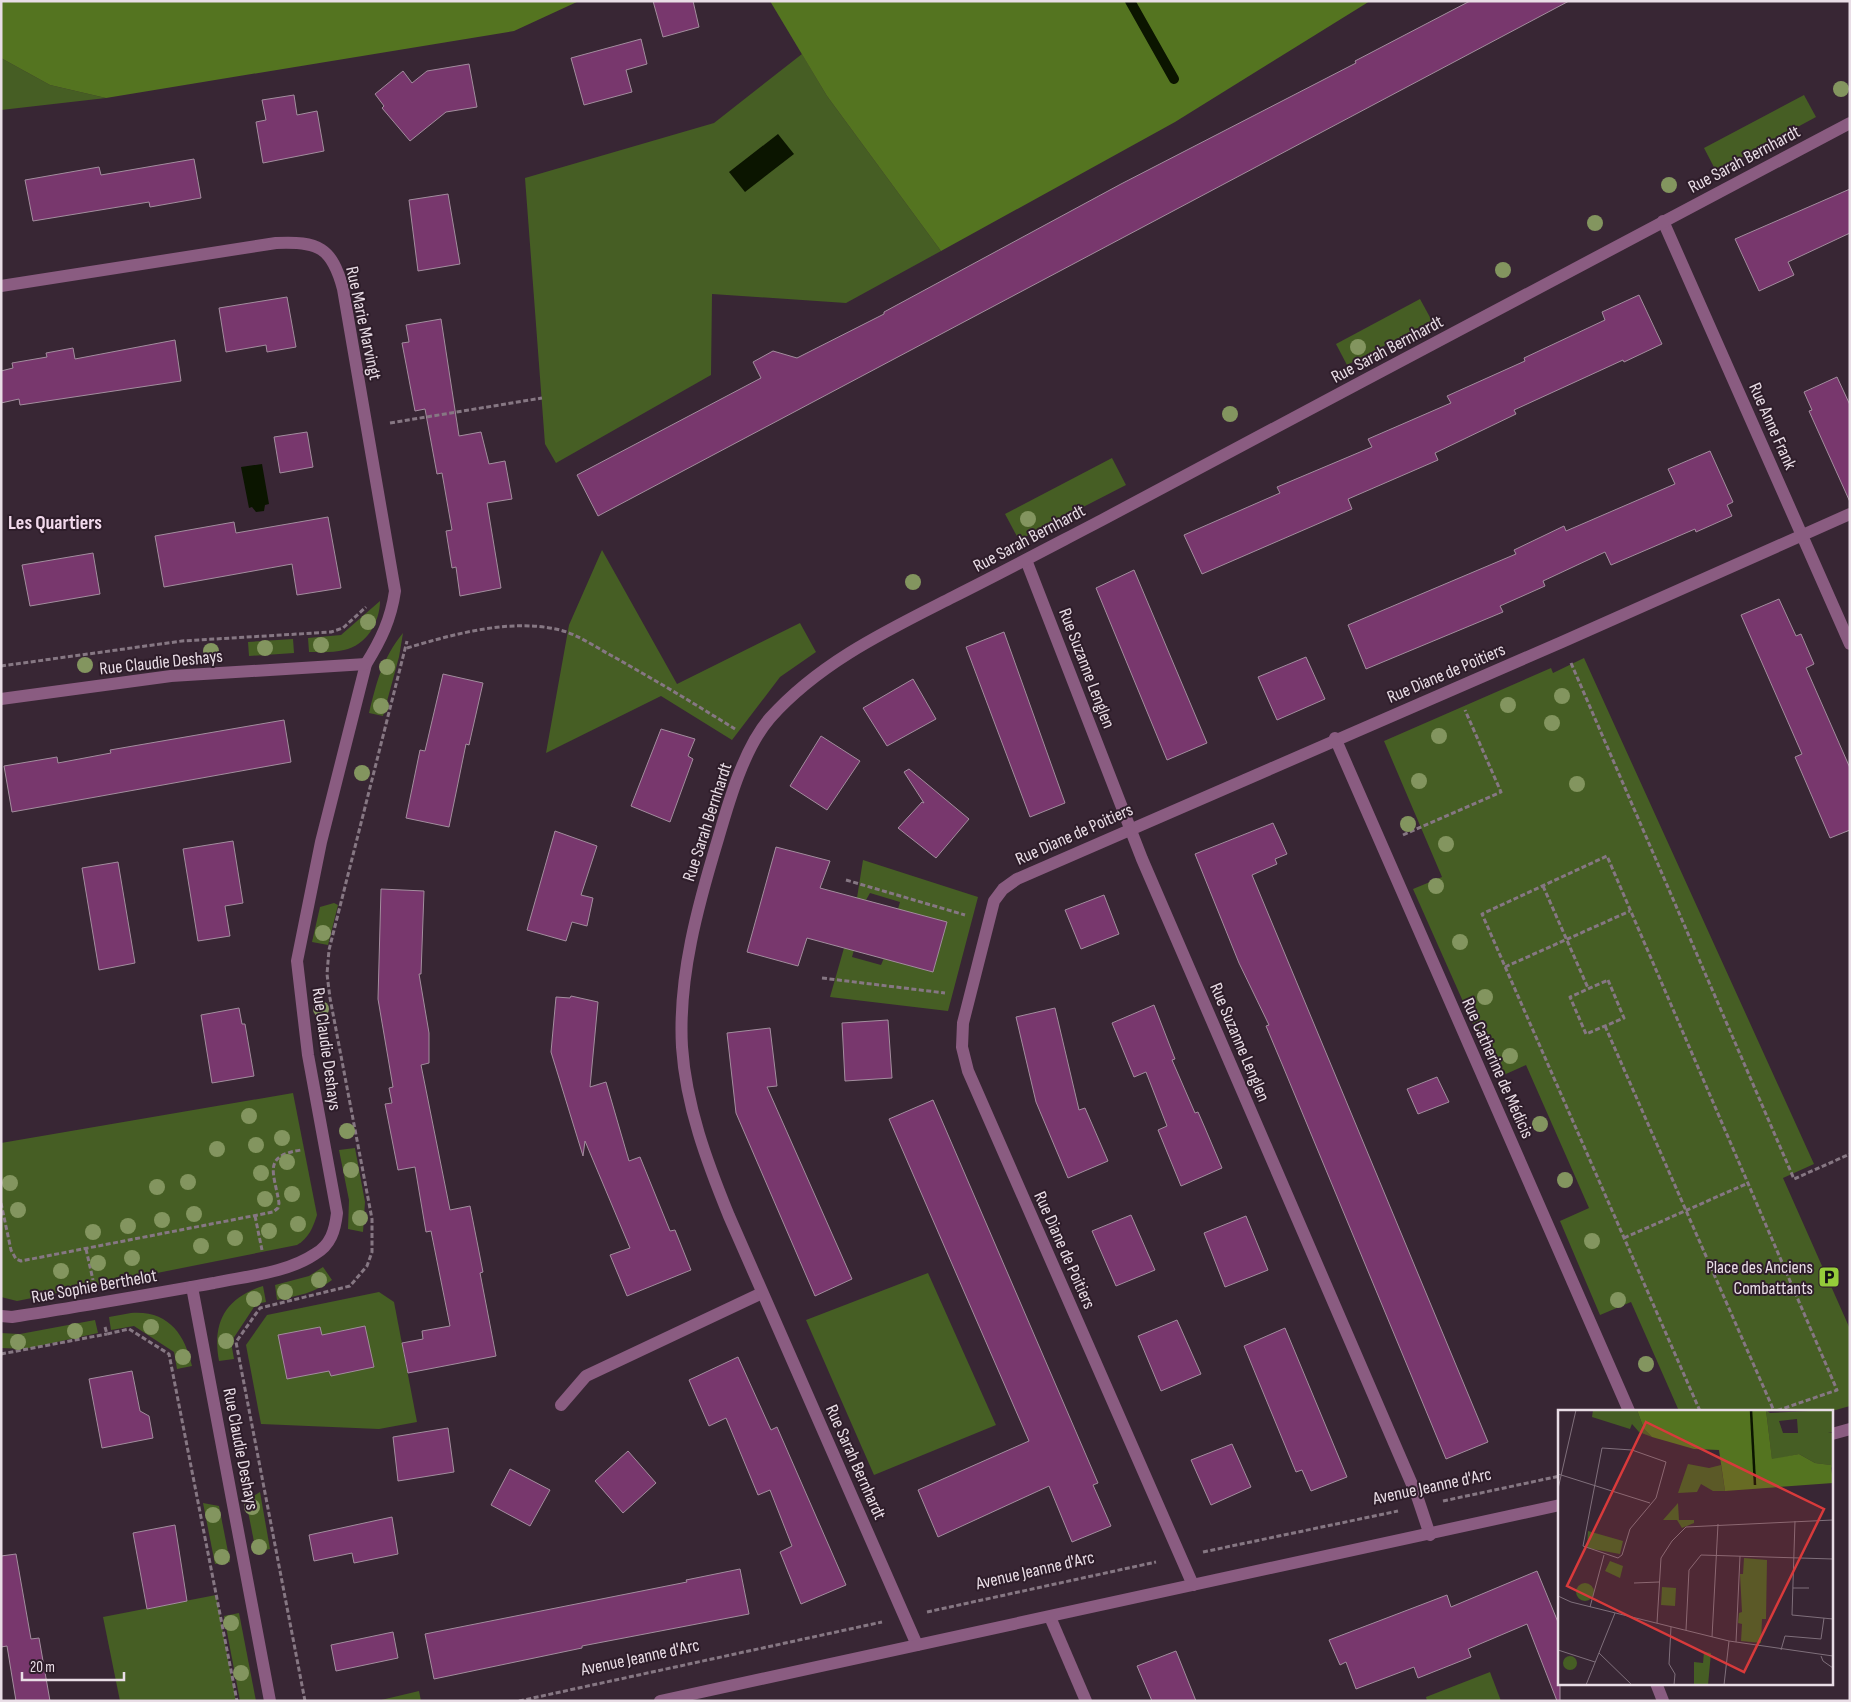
<svg xmlns="http://www.w3.org/2000/svg" width="1851" height="1702" font-family="'Sofia Sans Condensed',sans-serif">
	<rect width="100%" height="100%" fill="#382634"/>
	<g fill="#465e24">
		<path d="M802,54L827,96L941,251L846,303L712,294L711,375L556,463L545,444L525,178L714,123Z"/>
		<path d="M1,58L50,85L106,98L1,110Z"/>
		<path d="M1804,95L1816,117L1716,171L1704,148Z"/>
		<path d="M1420,299L1432,321L1347,365L1336,344Z"/>
		<path d="M1112,458L1126,485L1019,540L1005,514Z"/>
		<path d="M602,550L677,684L800,623L816,652L780,677L732,740L661,696L546,753L569,625Z"/>
		<path d="M380,601C380,622 366,646 344,650C333,653 320,652 309,652L308,638L341,635Z"/>
		<path d="M403,633L399,657L383,716L369,713C377,681 382,659 403,633Z"/>
		<path d="M293,639L294,653L249,656L248,642Z"/>
		<path d="M1584,658L1814,1164L1783,1178L1850,1329V1406L1832,1411H1679L1631,1302L1600,1315L1560,1221L1589,1208L1526,1065L1497,1078L1413,889L1442,877L1384,741L1551,668L1553,673Z"/>
		<path d="M863,860L978,897L948,1011L830,997L844,948L854,950L852,957L881,965L884,958L933,972L947,922L898,909L900,902L870,893L866,900L857,898Z"/>
		<path d="M334,903L338,905L328,945L312,942L320,907Z"/>
		<path d="M293,1093L317,1215C313,1227 309,1238 297,1245L17,1301L1,1297V1143Z"/>
		<path d="M355,1148L365,1202L363,1232L348,1229L349,1200L339,1150Z"/>
		<path d="M323,1267L332,1280C315,1293 297,1296 277,1300L275,1285L309,1276Z"/>
		<path d="M928,1273L996,1425L874,1475L806,1320Z"/>
		<path d="M263,1286L266,1302L256,1304L231,1342L234,1359L219,1361C212,1323 225,1298 263,1286Z"/>
		<path d="M379,1292L394,1302L417,1422L379,1429L261,1424L246,1345L267,1315Z"/>
		<path d="M131,1313C168,1310 185,1334 192,1366L177,1369L174,1352L134,1326L111,1330L109,1317Z"/>
		<path d="M95,1320L98,1333L25,1349L1,1348V1333L20,1334Z"/>
		<path d="M260,1492L270,1549L256,1552L246,1501Z"/>
		<path d="M203,1503L219,1506L230,1562L215,1564Z"/>
		<path d="M216,1595L236,1701H120L103,1617Z"/>
		<path d="M239,1613L256,1701H240L224,1616Z"/>
		<path d="M1490,1672L1501,1701H1427L1426,1697Z"/>
		<path d="M419,1691L421,1701H377Z"/>
	</g>
	<g fill="#547420">
		<path d="M1,1H579L514,31L106,98L50,85L1,58Z"/>
		<path d="M770,1H1370L1175,122L941,251L827,96Z"/>
	</g>
	<g fill="#0b1500">
		<path d="M778,134L794,154L745,192L729,172Z"/>
		<path d="M262,464L269,504L265,505L264,511L256,512L252,507L249,508L241,467Z"/>
	</g>
	<g fill="none" stroke-linecap="round" stroke-linejoin="round">
		<path stroke="#0b1500" stroke-width="10" d="M1130,1L1174,79"/>
	</g>
	<g fill="#78376d" stroke="#a38d9e">
		<path d="M653,1H693L699,27L663,37Z"/>
		<path d="M1470,1H1569L598,516L577,475L761,378L753,362L773,351L797,358L884,314V312L1121,184L1356,63L1355,61Z"/>
		<path d="M641,39L647,64L626,70L632,92L584,105L571,58Z"/>
		<path d="M469,64L477,107L446,112L410,141L382,108L384,106L375,94L403,71L412,83L427,71Z"/>
		<path d="M294,95L297,115L317,111L324,151L263,163L256,122L266,120L262,100Z"/>
		<path d="M194,159L201,198L150,207L149,202L33,221L25,180L99,167L101,175Z"/>
		<path d="M1850,189V233L1788,262L1794,275L1759,291L1735,239Z"/>
		<path d="M448,194L460,264L418,271L409,200Z"/>
		<path d="M1639,295L1662,344L1624,362L1623,360L1514,410L1516,414L1435,453L1438,460L1348,499L1352,509L1202,574L1184,535L1280,493L1277,487L1372,447L1368,439L1451,403L1447,396L1525,361L1524,358L1605,320L1602,312Z"/>
		<path d="M287,297L296,347L267,352L266,345L226,352L219,308Z"/>
		<path d="M441,319L459,436L481,432L489,464L505,461L512,499L487,503L501,588L460,596L456,567L452,568L446,531L452,530L442,473L437,474L425,409L415,411L402,343L409,342L406,325Z"/>
		<path d="M175,340L181,381L20,405L19,399L1,403V371L13,368L12,363L47,357L46,353L73,348L75,359Z"/>
		<path d="M1837,377L1850,405V502L1809,411L1812,410L1804,392Z"/>
		<path d="M307,432L313,467L280,473L274,437Z"/>
		<path d="M1710,451L1733,502L1727,505L1732,516L1696,532L1695,529L1611,565L1605,552L1543,581L1545,586L1500,606L1503,612L1366,669L1348,625L1516,554L1514,550L1564,526L1566,531L1675,484L1668,469Z"/>
		<path d="M328,517L341,588L297,595L292,564L164,587L155,536L234,522L236,533Z"/>
		<path d="M93,553L100,594L30,606L22,565Z"/>
		<path d="M1134,570L1207,743L1167,760L1096,588Z"/>
		<path d="M1779,599L1796,636L1801,634L1814,664L1806,668L1850,768V830L1830,838L1795,757L1802,754L1741,615Z"/>
		<path d="M1004,632L1065,803L1030,817L966,647Z"/>
		<path d="M1306,657L1325,699L1277,720L1258,677Z"/>
		<path d="M443,674L483,683L469,745L466,744L449,827L406,818L420,750L425,751Z"/>
		<path d="M913,679L936,719L887,746L863,708Z"/>
		<path d="M284,720L291,762L12,812L4,766L57,757L58,763L111,753L110,750Z"/>
		<path d="M661,729L695,739L688,756L693,759L670,822L631,806Z"/>
		<path d="M821,736L860,761L827,810L790,786Z"/>
		<path d="M909,769L969,819L936,858L898,828L922,802L924,803L904,772Z"/>
		<path d="M1273,823L1287,854L1275,859L1277,864L1252,875L1488,1442L1446,1459L1282,1064L1266,1026L1269,1025L1239,963L1195,854Z"/>
		<path d="M555,831L597,846L581,895L593,898L587,926L572,922L566,941L527,930Z"/>
		<path d="M233,841L243,903L225,906L230,936L198,941L183,849Z"/>
		<path d="M776,847L830,861L820,888L947,922L933,972L807,938L798,966L747,952Z"/>
		<path d="M118,862L135,963L99,970L82,868Z"/>
		<path d="M381,889L424,891L421,974H419L429,1033V1063L421,1065L450,1210L470,1206L483,1272L480,1273L496,1356L408,1373L402,1343L423,1339L422,1331L450,1326L431,1231L426,1232L415,1167L398,1170L385,1104L392,1103L389,1088L393,1087L378,999Z"/>
		<path d="M1104,895L1119,934L1081,949L1065,910Z"/>
		<path d="M571,996L598,1002L590,1087L606,1082L629,1161L640,1157L670,1231L675,1230L691,1270L627,1296L610,1255L630,1248L585,1141L583,1156L551,1052L556,997L570,998Z"/>
		<path d="M1154,1005L1175,1059L1172,1060L1195,1113L1198,1112L1205,1128L1222,1168L1181,1186L1158,1130L1167,1126L1146,1072L1134,1077L1112,1023Z"/>
		<path d="M239,1008L242,1024H245L254,1076L212,1083L201,1015Z"/>
		<path d="M1055,1008L1079,1110L1085,1108L1108,1161L1068,1178L1036,1102L1016,1017Z"/>
		<path d="M888,1020L892,1078L845,1081L842,1023Z"/>
		<path d="M770,1028L777,1086L767,1087L852,1279L815,1296L736,1113L727,1033Z"/>
		<path d="M1437,1077L1449,1102L1418,1114L1407,1089Z"/>
		<path d="M933,1100L1098,1483L1093,1485L1111,1526L1072,1542L1049,1486L938,1537L918,1490L1029,1441L889,1119Z"/>
		<path d="M1131,1215L1155,1270L1116,1286L1092,1231Z"/>
		<path d="M1246,1216L1268,1270L1225,1287L1204,1233Z"/>
		<path d="M1177,1320L1201,1374L1161,1391L1138,1336Z"/>
		<path d="M365,1326L374,1367L331,1376L329,1371L287,1379L278,1335L320,1327L322,1335Z"/>
		<path d="M1285,1328L1347,1477L1311,1491L1302,1470L1296,1472L1244,1346Z"/>
		<path d="M738,1357L771,1430L777,1427L846,1585L801,1604L780,1552L792,1546L770,1490L758,1495L726,1418L709,1426L689,1380Z"/>
		<path d="M132,1371L140,1411L149,1416L153,1438L102,1448L89,1379Z"/>
		<path d="M448,1428L454,1472L398,1481L393,1437Z"/>
		<path d="M1232,1444L1251,1487L1211,1505L1191,1460Z"/>
		<path d="M628,1451L656,1483L623,1513L595,1481Z"/>
		<path d="M510,1469L550,1490L530,1526L491,1505Z"/>
		<path d="M392,1517L398,1554L354,1563L352,1553L314,1561L309,1535Z"/>
		<path d="M175,1525L187,1601L147,1609L133,1533Z"/>
		<path d="M16,1554L31,1639L39,1638L50,1701H16L7,1646L1,1647V1556Z"/>
		<path d="M740,1569L749,1614L582,1646V1648L434,1679L425,1634L687,1582L686,1580Z"/>
		<path d="M1537,1571L1560,1627V1701H1557L1527,1624L1468,1649L1471,1657L1418,1678L1414,1667L1356,1689L1346,1662L1340,1665L1329,1640L1447,1595L1451,1607Z"/>
		<path d="M393,1632L398,1658L336,1671L331,1645Z"/>
		<path d="M1176,1651L1196,1701H1152L1137,1666Z"/>
	</g>
	<g fill="none" stroke-linecap="round" stroke-linejoin="round">
		<g stroke="#867783" stroke-width="3" stroke-dasharray="5 2.5" stroke-linecap="butt">
			<path d="M390,423L542,398"/>
			<path d="M407,648C454,634 511,618 560,630C579,635 597,648 614,657C655,680 695,704 735,729"/>
			<path d="M1571,663L1794,1179L1850,1154"/>
			<path d="M1,666L182,641L331,632L343,628L366,607"/>
			<path d="M1403,835L1501,792L1465,710"/>
			<path d="M846,880L965,915"/>
			<path d="M1543,886L1588,988"/>
			<path d="M1505,967L1630,911"/>
			<path d="M822,978L945,993"/>
			<path d="M1608,980L1624,1018L1586,1034L1570,997Z"/>
			<path d="M1605,1026L1774,1411"/>
			<path d="M1,1203L11,1250L16,1259L21,1261L273,1212L278,1208L279,1203C274,1172 262,1156 301,1150"/>
			<path d="M255,1216L262,1250"/>
			<path d="M1624,1238L1748,1183"/>
			<path d="M86,1249L93,1280"/>
			<path d="M105,1327L107,1334L129,1329L169,1354L237,1701"/>
			<path d="M1,1354L107,1334"/>
			<path d="M1700,1411L1482,914L1607,856L1837,1390L1776,1411"/>
			<path d="M1443,1501L1560,1476"/>
			<path d="M1203,1552L1398,1511"/>
			<path d="M927,1612L1156,1562"/>
			<path d="M305,1701L236,1342L260,1308L350,1286L367,1266L372,1252V1219L330,998L327,974L329,950L407,641"/>
			<path d="M519,1701L882,1622"/>
		</g>
		<g stroke="#8a5c81" stroke-width="12">
			<path d="M1663,221L1850,644"/>
			<path d="M1,286L276,243C318,241 332,247 343,289L395,591C391,619 381,640 366,664L321,842L297,961L308,1055L337,1213C335,1230 331,1245 315,1254C287,1273 247,1276 214,1283C146,1295 79,1307 12,1317L1,1316"/>
			<path d="M1026,560L1142,859L1417,1496L1430,1535"/>
			<path d="M1,699L171,676L366,664"/>
			<path d="M1335,738L1629,1411"/>
			<path d="M192,1287L270,1701"/>
			<path d="M561,1405L586,1376L762,1293"/>
			<path d="M1193,1585L968,1071L962,1047L963,1023L994,901L1003,889L1017,879L1562,642L1850,514"/>
			<path d="M1050,1617L1086,1701"/>
			<path d="M917,1645L729,1216C707,1162 686,1106 682,1047C678,977 698,905 718,839C729,801 744,748 770,718C820,662 888,630 953,597C1003,572 1052,546 1102,520C1351,387 1600,255 1850,123"/>
			<path d="M1656,1683L1663,1701"/>
		</g>
		<g stroke="#8a5c81" stroke-width="12">
			<path d="M1832,1434L1850,1429"/>
			<path d="M660,1701L1560,1505"/>
		</g>
	</g>
	<g fill="#83955f">
		<circle cx="1841" cy="89" r="8"/>
		<circle cx="1669" cy="185" r="8"/>
		<circle cx="1595" cy="223" r="8"/>
		<circle cx="1503" cy="270" r="8"/>
		<circle cx="1358" cy="347" r="8"/>
		<circle cx="1230" cy="414" r="8"/>
		<circle cx="1028" cy="519" r="8"/>
		<circle cx="913" cy="582" r="8"/>
		<circle cx="368" cy="622" r="8"/>
		<circle cx="321" cy="645" r="8"/>
		<circle cx="265" cy="648" r="8"/>
		<circle cx="211" cy="651" r="8"/>
		<circle cx="85" cy="665" r="8"/>
		<circle cx="387" cy="667" r="8"/>
		<circle cx="1562" cy="696" r="8"/>
		<circle cx="1508" cy="705" r="8"/>
		<circle cx="381" cy="706" r="8"/>
		<circle cx="1552" cy="723" r="8"/>
		<circle cx="1439" cy="736" r="8"/>
		<circle cx="362" cy="773" r="8"/>
		<circle cx="1419" cy="781" r="8"/>
		<circle cx="1577" cy="784" r="8"/>
		<circle cx="1408" cy="824" r="8"/>
		<circle cx="1446" cy="844" r="8"/>
		<circle cx="1436" cy="886" r="8"/>
		<circle cx="323" cy="933" r="8"/>
		<circle cx="1460" cy="942" r="8"/>
		<circle cx="1485" cy="997" r="8"/>
		<circle cx="321" cy="1009" r="8"/>
		<circle cx="1510" cy="1056" r="8"/>
		<circle cx="249" cy="1116" r="8"/>
		<circle cx="1540" cy="1124" r="8"/>
		<circle cx="347" cy="1131" r="8"/>
		<circle cx="282" cy="1138" r="8"/>
		<circle cx="256" cy="1145" r="8"/>
		<circle cx="217" cy="1149" r="8"/>
		<circle cx="287" cy="1162" r="8"/>
		<circle cx="351" cy="1170" r="8"/>
		<circle cx="261" cy="1173" r="8"/>
		<circle cx="1565" cy="1180" r="8"/>
		<circle cx="188" cy="1182" r="8"/>
		<circle cx="10" cy="1183" r="8"/>
		<circle cx="157" cy="1187" r="8"/>
		<circle cx="292" cy="1194" r="8"/>
		<circle cx="265" cy="1199" r="8"/>
		<circle cx="18" cy="1210" r="8"/>
		<circle cx="194" cy="1214" r="8"/>
		<circle cx="360" cy="1218" r="8"/>
		<circle cx="162" cy="1220" r="8"/>
		<circle cx="298" cy="1224" r="8"/>
		<circle cx="128" cy="1226" r="8"/>
		<circle cx="269" cy="1231" r="8"/>
		<circle cx="93" cy="1232" r="8"/>
		<circle cx="235" cy="1238" r="8"/>
		<circle cx="1592" cy="1241" r="8"/>
		<circle cx="201" cy="1246" r="8"/>
		<circle cx="132" cy="1258" r="8"/>
		<circle cx="98" cy="1263" r="8"/>
		<circle cx="61" cy="1271" r="8"/>
		<circle cx="319" cy="1280" r="8"/>
		<circle cx="285" cy="1292" r="8"/>
		<circle cx="254" cy="1299" r="8"/>
		<circle cx="1618" cy="1300" r="8"/>
		<circle cx="151" cy="1327" r="8"/>
		<circle cx="75" cy="1331" r="8"/>
		<circle cx="226" cy="1341" r="8"/>
		<circle cx="18" cy="1342" r="8"/>
		<circle cx="183" cy="1357" r="8"/>
		<circle cx="1646" cy="1364" r="8"/>
		<circle cx="252" cy="1507" r="8"/>
		<circle cx="213" cy="1515" r="8"/>
		<circle cx="259" cy="1547" r="8"/>
		<circle cx="222" cy="1557" r="8"/>
		<circle cx="231" cy="1623" r="8"/>
		<circle cx="241" cy="1673" r="8"/>
	</g>
	<defs>
		<g id="parking-square" transform="scale(1.125)"><rect x="-9" y="-9" width="18" height="18" rx="4" fill="#95cc3a" stroke="#2e1d2a"/><path d="M-3.5-5.5H1a3.5 3.5 0 0 1 0 7H-1V5.5H-3.5ZM-1-3.4V-.6H.8a1.4 1.4 0 0 0 0-2.8Z" fill="#111"/></g>
	</defs>
	<g fill-rule="evenodd">
		<use href="#parking-square" x="1829" y="1277"/>
	</g>
	<g text-anchor="middle" stroke-width="4" stroke-linejoin="round" paint-order="stroke">
		<g font-size="18" fill="#e9dde6" stroke="#2e1d2a">
			<text transform="translate(1744 159) rotate(-28)" y="6">Rue Sarah Bernhardt</text>
			<text transform="translate(364 323) rotate(78)" y="6">Rue Marie Marvingt</text>
			<text transform="translate(1387 349) rotate(-28)" y="6">Rue Sarah Bernhardt</text>
			<text transform="translate(1773 426) rotate(66)" y="6">Rue Anne Frank</text>
			<text transform="translate(1029 538) rotate(-28)" y="6">Rue Sarah Bernhardt</text>
			<text transform="translate(161 662) rotate(-6)" y="6">Rue Claudie Deshays</text>
			<text transform="translate(1087 668) rotate(69)" y="6">Rue Suzanne Lenglen</text>
			<text transform="translate(1446 673) rotate(-23)" y="6">Rue Diane de Poitiers</text>
			<text transform="translate(707 822) rotate(-72)" y="6">Rue Sarah Bernhardt</text>
			<text transform="translate(1074 834) rotate(-24)" y="6">Rue Diane de Poitiers</text>
			<text transform="translate(1240 1042) rotate(67)" y="6">Rue Suzanne Lenglen</text>
			<text transform="translate(327 1049) rotate(82)" y="6">Rue Claudie Deshays</text>
			<text transform="translate(1498 1068) rotate(66)" y="6">Rue Catherine de Médicis</text>
			<text transform="translate(1065 1250) rotate(66)" y="6">Rue Diane de Poitiers</text>
			<text transform="translate(94 1286) rotate(-10)" y="6">Rue Sophie Berthelot</text>
			<text transform="translate(241 1449) rotate(79)" y="6">Rue Claudie Deshays</text>
			<text transform="translate(856 1462) rotate(66)" y="6">Rue Sarah Bernhardt</text>
			<text transform="translate(1432 1486) rotate(-12)" y="6">Avenue Jeanne d'Arc</text>
			<text transform="translate(1035 1570) rotate(-13)" y="6">Avenue Jeanne d'Arc</text>
			<text transform="translate(640 1657) rotate(-12)" y="6">Avenue Jeanne d'Arc</text>
		</g>
		<g font-size="18" fill="#e9dde6" stroke="#2e1d2a" text-anchor="end">
			<text x="1813" y="1273">Place des Anciens<tspan x="1813" dy="21">Combattants</tspan></text>
		</g>
		<g font-size="20" font-weight="bold" fill="#f2d9ec" stroke="#2e1d2a">
			<text x="55" y="529">Les Quartiers</text>
		</g>
	</g>
	<g transform="translate(1558 1410)">
		<rect width="275" height="275" fill="#382634"/>
		<path d="M35,0H79L86,19L94,27L81,22L74,14L72,19L34,7ZM208,0L212,3L275,0V22L270,23H275V60L272,55L257,53L241,44L214,50ZM239,9L240,23H225L221,11ZM130,54L151,58L163,55L167,81H155L143,74L139,82L120,83ZM120,93L121,110H136V113L124,118L119,110H105ZM30,121L65,131L62,144L29,138ZM186,148L209,150L208,209H204L203,233L183,231L184,214L180,213L181,203L184,202L182,164H185ZM52,151L65,156L62,168L47,161ZM18 182a9 9 0 1 1 18 0a9 9 0 1 1-18 0ZM104,177L118,178L117,196L103,195ZM146,242L153,243L150,275H136V252L145,253ZM5 253a7 7 0 1 1 14 0a7 7 0 1 1-14 0Z" fill="#465e24" fill-rule="evenodd"/>
		<path d="M79,0H208L214,49L241,44L257,53L273,55L275,73L167,81L161,40L136,39L94,27L86,19Z" fill="#547420"/>
		<path fill="none" stroke="#0b1500" stroke-width="2.5" d="M193,0L197,75"/>
		<path fill="none" stroke="#7f6f7b" stroke-width="1" d="M44,38L74,40L108,52L98,88L72,119L64,145L60,148L25,136ZM0,64L92,93M0,79L18,0M237,111L234,205L275,209M76,173L101,172M235,178H251M0,186L13,192L171,231L275,246M32,197L46,145M99,213L103,148L114,131L128,117L275,110M113,217L111,254L117,264L116,275M128,220L131,160L143,145L275,149M154,227L160,114M178,232L182,146M0,240L37,252M223,240L227,226L263,229L266,208M41,243L74,275M263,246L265,251L275,258M28,275L57,203M166,275L171,231"/>
		<path fill="#d83a3b" fill-opacity="0.15" stroke="#d83a3b" stroke-width="2.5" d="M88,12L266,99L186,262L9,176Z"/>
		<rect width="275" height="275" fill="none" stroke="#e9dde6" stroke-width="2.5"/>
	</g>
	<rect width="1851" height="1702" fill="none" stroke="#e9dde6" stroke-width="5"/>
	<path d="M22 1672v8h102v-8" fill="none" stroke="#e9dde6" stroke-width="2.5"/>
	<text x="30" y="1672" font-size="15" fill="#e9dde6" stroke="#2e1d2a" stroke-width="4" paint-order="stroke">20 m</text>
</svg>
